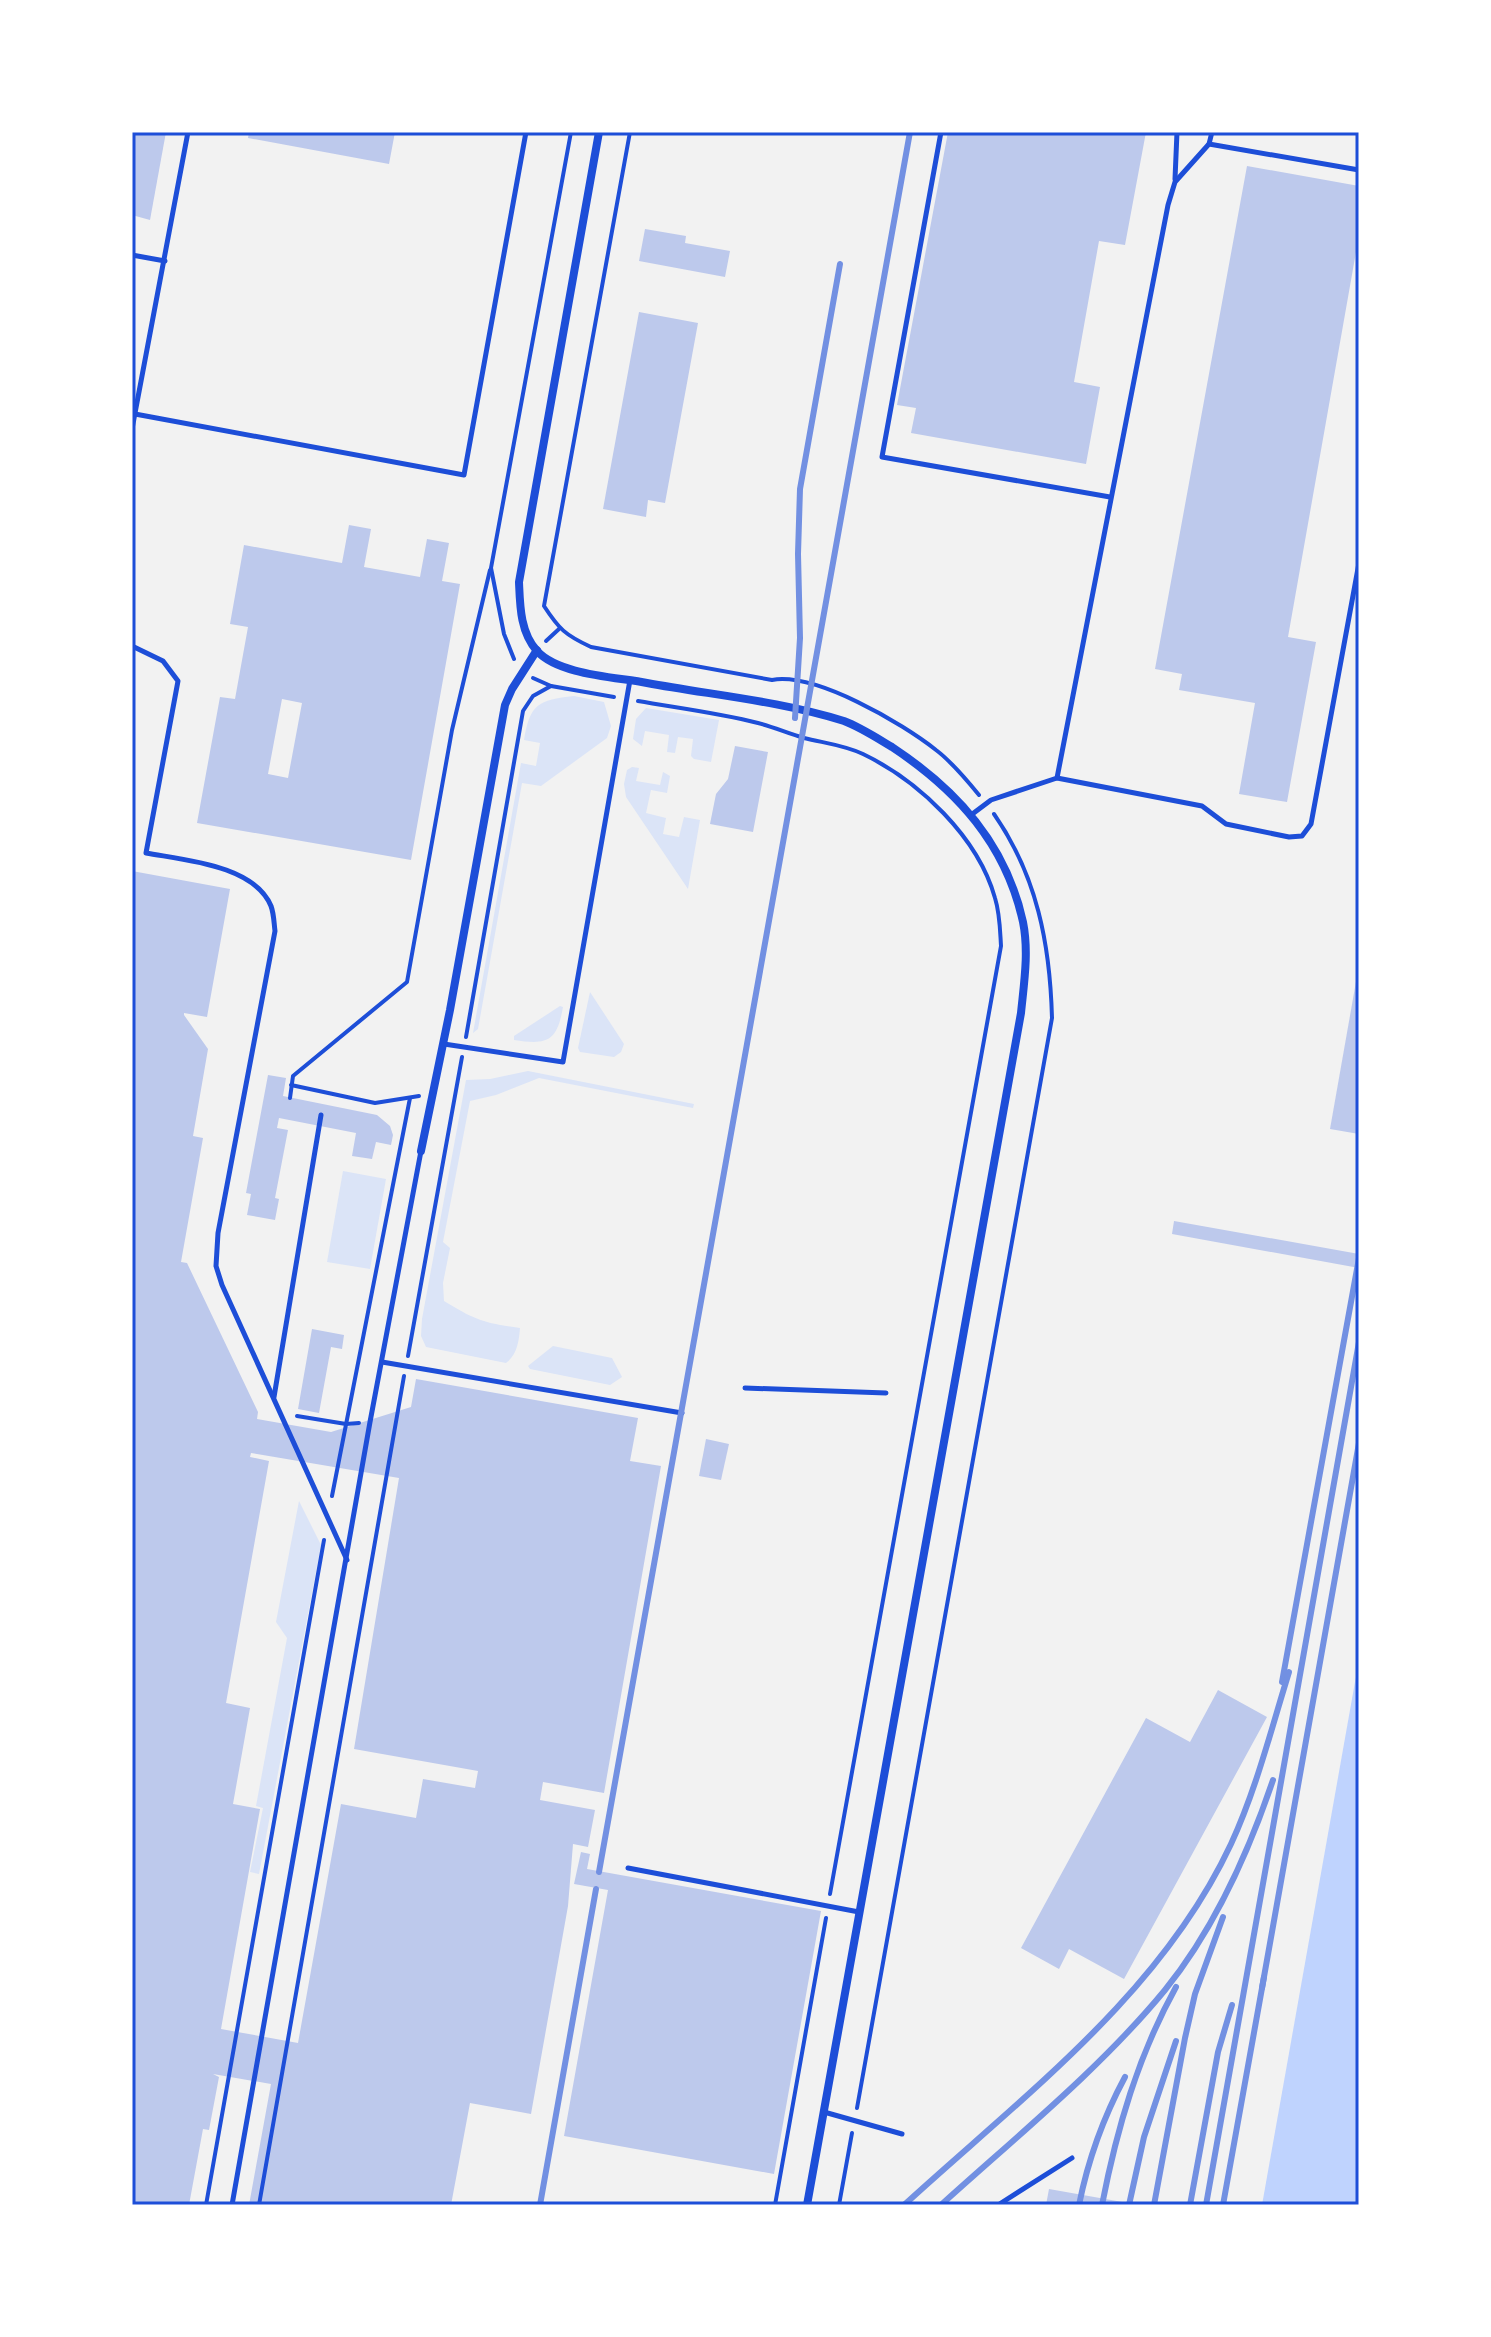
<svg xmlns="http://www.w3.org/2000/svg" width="1491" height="2337" font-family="'PT Sans Narrow',sans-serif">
	<rect width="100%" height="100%" fill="#f2f2f2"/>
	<g fill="#dbe4f7">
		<path d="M574,696L604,702L611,726L607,738L541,786L522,783L478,1029L473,1033L521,763L536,766L540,743L524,740C530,704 538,700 574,696Z"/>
		<path d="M646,708L719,720L711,762L694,759L691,756L693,739L678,737L675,753L667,752L669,735L645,731L642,746L633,739L636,719Z"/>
		<path d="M632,767L639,768L636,781L660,785L663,772L670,776L667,793L651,790L646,813L666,818L663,834L679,837L684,817L700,820L688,889L626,797L624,784L627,770Z"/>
		<path d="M590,992L624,1044L621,1052L614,1057L580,1052L578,1048Z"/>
		<path d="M560,1006L563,1007C557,1042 547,1045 514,1040V1036Z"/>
		<path d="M528,1071L694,1104L693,1108L539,1078L496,1095L470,1101L443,1242L450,1248L443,1283L444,1301C475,1320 484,1323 520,1328C519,1341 517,1355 506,1363L426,1347L421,1336L422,1319L466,1080L490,1079Z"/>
		<path d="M343,1171L386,1179L370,1269L327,1262Z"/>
		<path d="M553,1346L612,1358L622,1377L610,1385L530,1369L528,1366Z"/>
		<path d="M299,1501L321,1545L259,1874L250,1872L263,1808L256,1806L287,1638L276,1622Z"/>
	</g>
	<path fill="#bfd3fe" d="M1359,1662V2205H1262L1355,1682Z"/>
	<g fill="#bdc9ec" fill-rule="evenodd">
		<path d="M132,132H166L150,220L132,215Z"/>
		<path d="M249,132H395L389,164L248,138Z"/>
		<path d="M948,132H1146L1125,245L1099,241L1074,382L1100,387L1086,464L911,433L916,408L897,405Z"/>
		<path d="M1247,166L1359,186V235L1288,637L1316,642L1287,802L1239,794L1255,703L1179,690L1182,674L1155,669Z"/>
		<path d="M645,229L686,236L685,243L730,251L725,277L639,261Z"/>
		<path d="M639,312L698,323L665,503L648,500L646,517L603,509Z"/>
		<path d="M349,525L371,529L364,567L420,577L427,539L449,543L442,581L460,584L411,860L197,823L220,697L235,699L248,627L230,624L244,545L342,563ZM282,699L302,703L288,778L268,774Z"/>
		<path d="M735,746L768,752L753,832L710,824L716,794L728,779Z"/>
		<path d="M132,871L230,889L207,1017L184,1013V1015L208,1049L193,1136L203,1138L181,1262L187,1263L258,1412L257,1419L331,1432L411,1407L416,1379L638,1418L630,1461L661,1466L604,1793L543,1782L540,1800L595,1810L588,1847L573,1844L568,1906L531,2114L470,2103L451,2205H249L271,2084L213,2074L219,2077L209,2130L203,2129L189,2205H132ZM251,1453L399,1478L354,1749L478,1771L475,1788L423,1779L416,1818L341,1804L298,2043L221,2029L260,1809L233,1804L250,1708L226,1703L269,1461L250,1457Z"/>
		<path d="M1357,976H1359V1134L1330,1129Z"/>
		<path d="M268,1075L286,1078L283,1096L377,1115L390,1126L393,1135L391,1145L376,1142L372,1159L352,1156L356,1133L279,1118L277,1128L288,1130L275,1198L279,1199L275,1220L247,1215L251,1194L246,1193Z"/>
		<path d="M1174,1221L1359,1254V1268L1172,1234Z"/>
		<path d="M312,1329L344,1335L342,1349L331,1347L319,1413L298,1409Z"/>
		<path d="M706,1439L729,1444L721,1480L699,1476Z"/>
		<path d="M1218,1690L1267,1717L1124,1979L1069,1949L1059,1969L1021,1948L1146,1718L1190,1742Z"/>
		<path d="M581,1852L590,1854L587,1869L821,1911L774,2174L564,2136L608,1890L574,1884Z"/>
		<path d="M1049,2189L1128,2203V2205H1046Z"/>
	</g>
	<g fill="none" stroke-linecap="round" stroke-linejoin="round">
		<g stroke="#1d4ed8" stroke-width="4">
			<path d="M630,132L544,606C559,629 565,635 591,647L772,680C815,672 902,723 936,750C952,762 966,779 979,795"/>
			<path d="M546,641L559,629"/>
			<path d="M514,659L504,634L491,568L571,132"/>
			<path d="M533,678L551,686L614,697"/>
			<path d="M638,701C678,708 719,713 758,723C774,727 789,734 804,738C824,743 844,745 863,754C919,781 978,837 995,898C1000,914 1000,930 1001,946L830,1894"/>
			<path d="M466,1037L523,711L533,696L551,686"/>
			<path d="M291,1085L375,1103L419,1096"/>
			<path d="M290,1098L293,1076L407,982L452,730L490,570"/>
			<path d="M408,1356L462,1057"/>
			<path d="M297,1416L346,1424L359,1423"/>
			<path d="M332,1496L410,1098"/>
			<path d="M857,2108L1052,1018C1050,944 1037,876 994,814"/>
			<path d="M206,2205L324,1540"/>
			<path d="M259,2205L404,1376"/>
			<path d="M775,2205L826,1918"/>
			<path d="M839,2205L852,2133"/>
		</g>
		<g stroke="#1d4ed8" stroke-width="5">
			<path d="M941,132L882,457L1110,497"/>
			<path d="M1209,144L1359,170"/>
			<path d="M1175,179L1177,132"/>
			<path d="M132,255L165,261"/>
			<path d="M135,414L464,475L526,132"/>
			<path d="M132,429L188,132"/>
			<path d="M132,646L163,661L178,681L146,853C184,860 254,865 271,906C274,914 274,924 275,931L218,1233L216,1266L222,1285L347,1560"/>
			<path d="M1057,778L1202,806L1226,824L1289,837L1302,836L1311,824L1359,563"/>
			<path d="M971,815L991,800L1057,778L1168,205L1175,182L1209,144L1212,132"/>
			<path d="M444,1044L563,1062L630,680"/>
			<path d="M382,1362L682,1413"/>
			<path d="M745,1388L886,1393"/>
			<path d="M274,1397L321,1115"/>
			<path d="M628,1868L859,1912"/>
			<path d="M824,2112L902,2134"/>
			<path d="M232,2205L370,1422L421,1151"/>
			<path d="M998,2205L1072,2158"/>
		</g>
		<g stroke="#1d4ed8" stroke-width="8">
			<path d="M599,132L519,582C520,605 520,632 537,651C559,675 616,677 647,683C712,695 780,701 844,721C860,727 877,738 892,747C957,790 1006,844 1023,922C1029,952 1024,983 1021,1013L807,2205"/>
			<path d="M421,1151L450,1010L505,705L512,689L537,650"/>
		</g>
		<g stroke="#7290e2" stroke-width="6">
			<path d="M795,718L800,638L798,554L800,489L840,264"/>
			<path d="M1282,1682L1359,1258"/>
			<path d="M599,1872L910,132"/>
			<path d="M1262,1988L1359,1443"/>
			<path d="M540,2205L596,1889"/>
			<path d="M904,2205C1023,2096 1161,1994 1231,1844C1256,1790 1271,1730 1289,1672"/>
			<path d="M941,2205C1016,2137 1101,2068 1165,1990C1215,1928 1248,1854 1273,1780"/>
			<path d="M1079,2205C1088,2160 1103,2118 1125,2077"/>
			<path d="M1102,2205C1117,2128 1138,2056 1176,1987"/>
			<path d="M1129,2205L1144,2137L1176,2041"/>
			<path d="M1154,2205L1185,2038L1195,1994L1223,1917"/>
			<path d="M1190,2205L1218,2052L1232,2005"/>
			<path d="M1206,2205L1359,1342"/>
			<path d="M1223,2205L1264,1977"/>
		</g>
	</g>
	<rect width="1491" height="2337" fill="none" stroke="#ffffff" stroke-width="268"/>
	<rect x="134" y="134" width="1223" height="2069" fill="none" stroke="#1d4ed8" stroke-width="3"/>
</svg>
